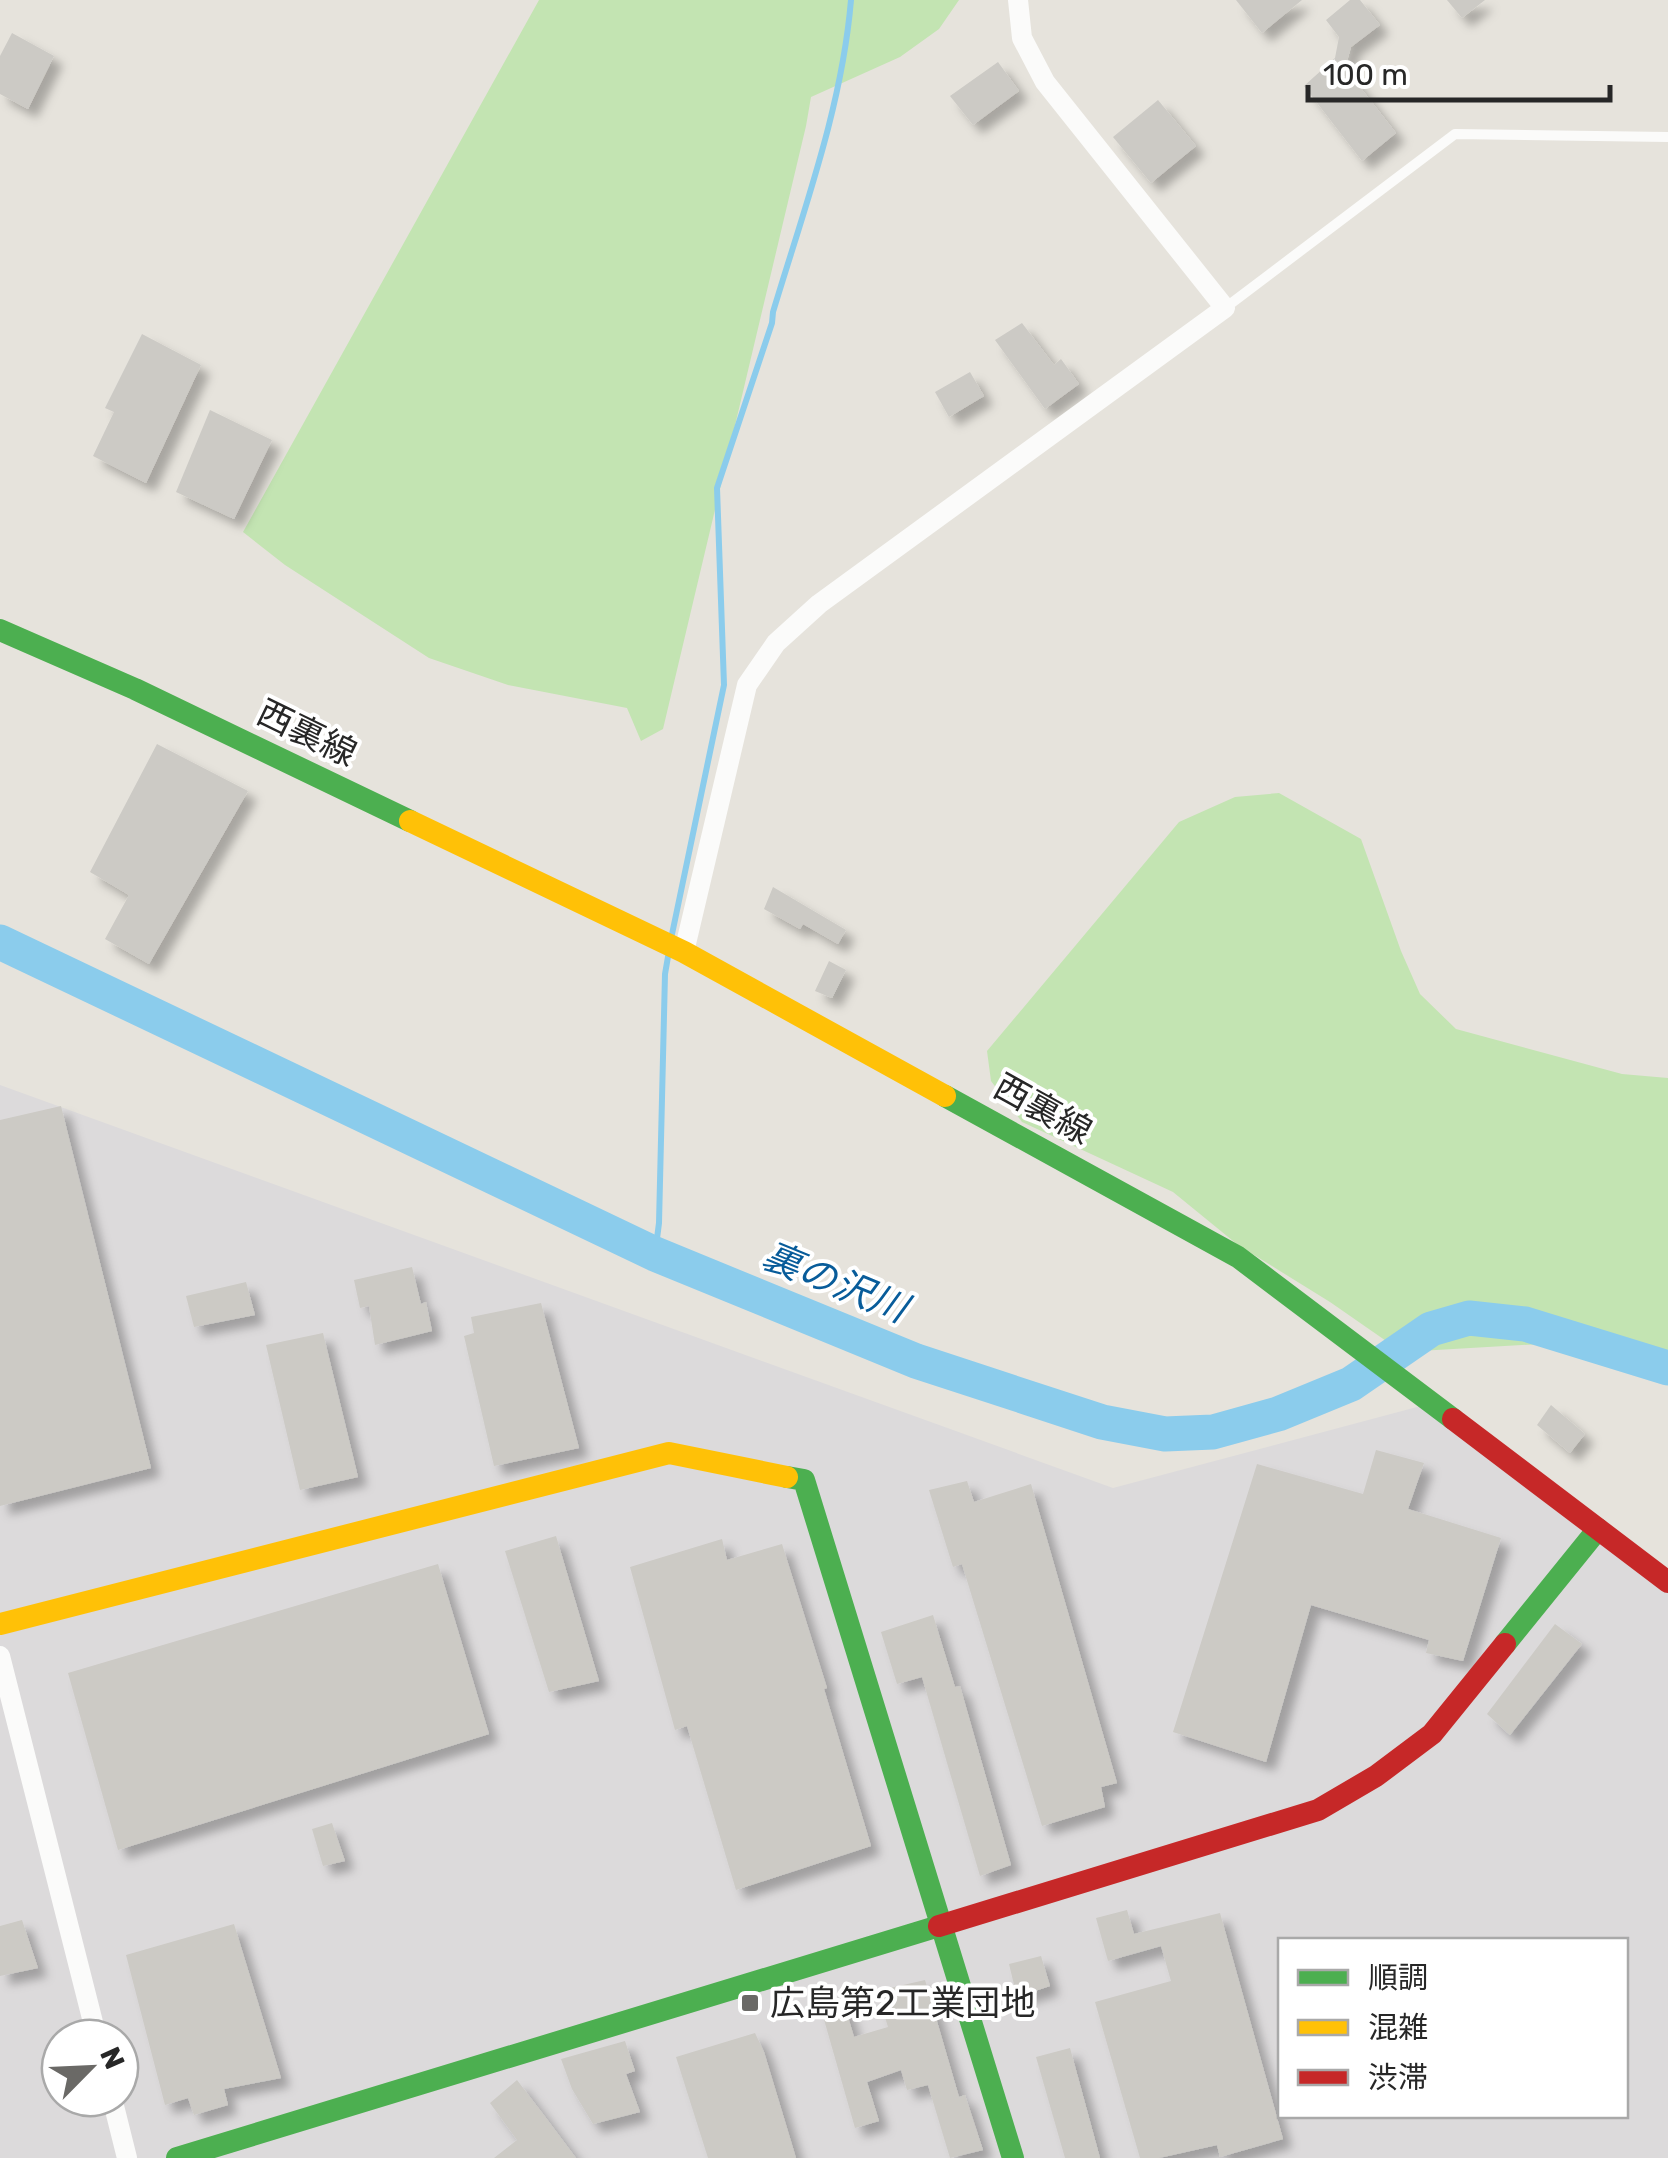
<svg xmlns="http://www.w3.org/2000/svg" width="1668" height="2158" font-family="Rubik,'Noto Sans JP',sans-serif">
	<defs>
		<filter id="shadow"><feDropShadow dx="9" dy="9" stdDeviation="5" flood-color="#0004"/></filter>
	</defs>
	<rect width="100%" height="100%" fill="#e6e3dc"/>
	<path fill="#dcdadb" fill-rule="evenodd" d="M0,1085L1113,1488L1432,1403L1668,1583V2158H0ZM1280,1940H1626V2116H1280ZM60,2038H120V2098H60Z"/>
	<g fill="#c3e4b2">
		<path d="M539,0H959L939,29L900,57L811,97L806,126L663,729L641,741L627,708L508,685L429,658L285,565L243,532Z"/>
		<path d="M1279,793L1361,839L1401,951L1420,994L1456,1029L1622,1074L1668,1078V1373L1659,1368L1540,1344L1402,1352L1330,1302L1238,1245L1173,1192L1022,1122L991,1081L987,1051L1179,822L1235,797Z"/>
	</g>
	<g fill="none" stroke-linecap="round" stroke-linejoin="round">
		<g stroke="#8bccec" stroke-width="6">
			<path d="M671,939L724,685L717,488L772,323L773,312C804,209 842,107 851,0"/>
			<path d="M655,1254L659,1223L665,974L669,951"/>
		</g>
		<path stroke="#8bccec" stroke-width="35" d="M0,942L655,1254L916,1361L1102,1422L1165,1434L1213,1432L1278,1414L1351,1384L1431,1329L1469,1318L1525,1324L1668,1368"/>
	</g>
	<g fill="#cccac5" filter="url(#shadow)">
		<path d="M1236,0H1302L1262,33Z"/>
		<path d="M1350,0H1360L1380,25L1351,47L1345,68L1396,133L1362,161L1304,86L1335,58L1339,37L1326,20Z"/>
		<path d="M1447,0H1485L1462,18Z"/>
		<path d="M12,33L54,56L28,109L0,94V56Z"/>
		<path d="M998,62L1019,91L973,125L950,96Z"/>
		<path d="M1158,100L1196,146L1151,183L1113,137Z"/>
		<path d="M1022,323L1054,365L1061,359L1079,384L1045,409L995,340Z"/>
		<path d="M142,334L201,365L146,483L93,456L114,412L105,408Z"/>
		<path d="M970,372L984,396L949,417L935,392Z"/>
		<path d="M210,410L272,440L234,519L176,492Z"/>
		<path d="M157,744L248,791L149,964L105,939L129,895L90,872Z"/>
		<path d="M773,887L846,930L838,944L803,924L800,929L764,909Z"/>
		<path d="M829,961L846,970L832,998L815,991Z"/>
		<path d="M61,1106L151,1468L0,1506V1120Z"/>
		<path d="M412,1267L421,1304L426,1302L432,1331L375,1345L369,1306L360,1308L354,1280Z"/>
		<path d="M246,1282L255,1315L194,1327L186,1296Z"/>
		<path d="M541,1303L579,1448L494,1466L464,1336L474,1333L471,1317Z"/>
		<path d="M323,1333L358,1477L300,1490L266,1345Z"/>
		<path d="M1551,1405L1585,1434L1570,1453L1537,1425Z"/>
		<path d="M1376,1450L1424,1463L1408,1509L1501,1538L1463,1661L1426,1653L1429,1640L1311,1605L1266,1762L1173,1732L1257,1464L1363,1494Z"/>
		<path d="M967,1481L974,1502L1031,1484L1117,1783L1101,1787L1105,1807L1042,1826L962,1564L953,1567L929,1490Z"/>
		<path d="M556,1536L599,1681L549,1692L505,1551Z"/>
		<path d="M722,1539L727,1560L782,1544L827,1688L824,1689L871,1846L736,1890L687,1726L675,1730L630,1567Z"/>
		<path d="M438,1564L489,1734L118,1850L68,1673Z"/>
		<path d="M933,1615L955,1687L960,1686L1011,1865L980,1876L922,1677L897,1684L881,1632Z"/>
		<path d="M1555,1624L1582,1644L1510,1735L1487,1714Z"/>
		<path d="M332,1823L345,1861L323,1866L312,1829Z"/>
		<path d="M1127,1910L1134,1934L1220,1913L1283,2139L1220,2157L1217,2145L1159,2158H1140L1095,2002L1171,1981L1161,1946L1108,1961L1096,1918Z"/>
		<path d="M22,1920L38,1968L0,1976V1926Z"/>
		<path d="M234,1924L281,2078L224,2089L228,2105L194,2115L188,2098L165,2105L126,1955Z"/>
		<path d="M1041,1956L1050,1986L1017,1997L1009,1964Z"/>
		<path d="M925,1980L959,2097L965,2095L983,2150L950,2158L928,2085L907,2090L901,2070L867,2082L879,2121L855,2128L819,2002L842,1997L854,2037L888,2027L877,1991Z"/>
		<path d="M755,2033L764,2052L796,2158H708L676,2057Z"/>
		<path d="M625,2041L635,2071L626,2074L640,2112L593,2124L572,2089L561,2059Z"/>
		<path d="M1070,2048L1100,2158H1065L1036,2057Z"/>
		<path d="M517,2080L546,2118L576,2158H494L517,2140L490,2103Z"/>
	</g>
	<g fill="none" stroke-linecap="round" stroke-linejoin="round">
		<path stroke="#fbfbfa" stroke-width="10" d="M1225,308L1455,134L1668,137"/>
		<g stroke="#fbfbfa" stroke-width="20">
			<path d="M684,952L747,685L776,643L819,604L1225,308L1045,82L1022,38L1018,0"/>
			<path d="M0,1656L97,2038"/>
			<path d="M112,2098L127,2158"/>
		</g>
		<g stroke="#4caf50" stroke-width="22">
			<path d="M0,630L135,689L410,821"/>
			<path d="M945,1096L1238,1257L1453,1419"/>
			<path d="M787,1477L804,1480L1013,2158"/>
			<path d="M1505,1644L1598,1529"/>
			<path d="M177,2158L939,1926"/>
		</g>
		<g stroke="#ffc107" stroke-width="22">
			<path d="M410,821L684,952L945,1096"/>
			<path d="M0,1624L669,1453L787,1477"/>
		</g>
		<g stroke="#c62828" stroke-width="22">
			<path d="M1453,1419L1668,1582"/>
			<path d="M939,1926L1318,1810L1376,1776L1432,1734L1505,1644"/>
		</g>
	</g>
	<rect fill="#6a6966" stroke="#fff" stroke-width="4" x="740" y="1993" width="20" height="20" rx="5"/>
	<g text-anchor="middle" stroke-width="8" stroke-linejoin="round" paint-order="stroke">
		<g font-size="35" fill="#272727" stroke="#fff">
			<text transform="translate(307 733) rotate(26)" y="12">西裏線</text>
			<text transform="translate(1043 1109) rotate(29)" y="12">西裏線</text>
		</g>
		<g font-size="35" fill="#272727" stroke="#fff" text-anchor="start">
			<text x="770" y="2015">広島第2工業団地</text>
		</g>
		<g font-size="38" font-style="italic" fill="#085c9a" stroke="#fff">
			<text transform="translate(835 1282) rotate(22)" y="13">裏の沢川</text>
		</g>
	</g>
	<rect x="1278" y="1938" width="350" height="180" fill="#ffffff" stroke="#a9a9a9" stroke-width="2.5"/>
	<rect x="1298" y="1970" width="50" height="15" fill="#4caf50" stroke="#a9a9a9" stroke-width="2.5"/>
	<text x="1368" y="1988" font-size="30" fill="#272727">順調</text>
	<rect x="1298" y="2020" width="50" height="15" fill="#ffc107" stroke="#a9a9a9" stroke-width="2.5"/>
	<text x="1368" y="2038" font-size="30" fill="#272727">混雑</text>
	<rect x="1298" y="2070" width="50" height="15" fill="#c62828" stroke="#a9a9a9" stroke-width="2.5"/>
	<text x="1368" y="2088" font-size="30" fill="#272727">渋滞</text>
	<g transform="translate(90 2068) rotate(66)"><circle r="48" fill="#ffffff" stroke="#a9a9a9" stroke-width="2.5"/>
	<path d="M0-8L18 38L0 25L-18 38Z" fill="#6a6966"/>
	<text y="-15" font-size="28" font-weight="bold" text-anchor="middle" fill="#272727">N</text>
	</g>
	<path d="M1308 85v15h302v-15" fill="none" stroke="#272727" stroke-width="5"/>
	<text x="1323" y="85" font-size="30" fill="#272727" stroke="#ffffff" stroke-width="8" paint-order="stroke">100 m</text>
</svg>
